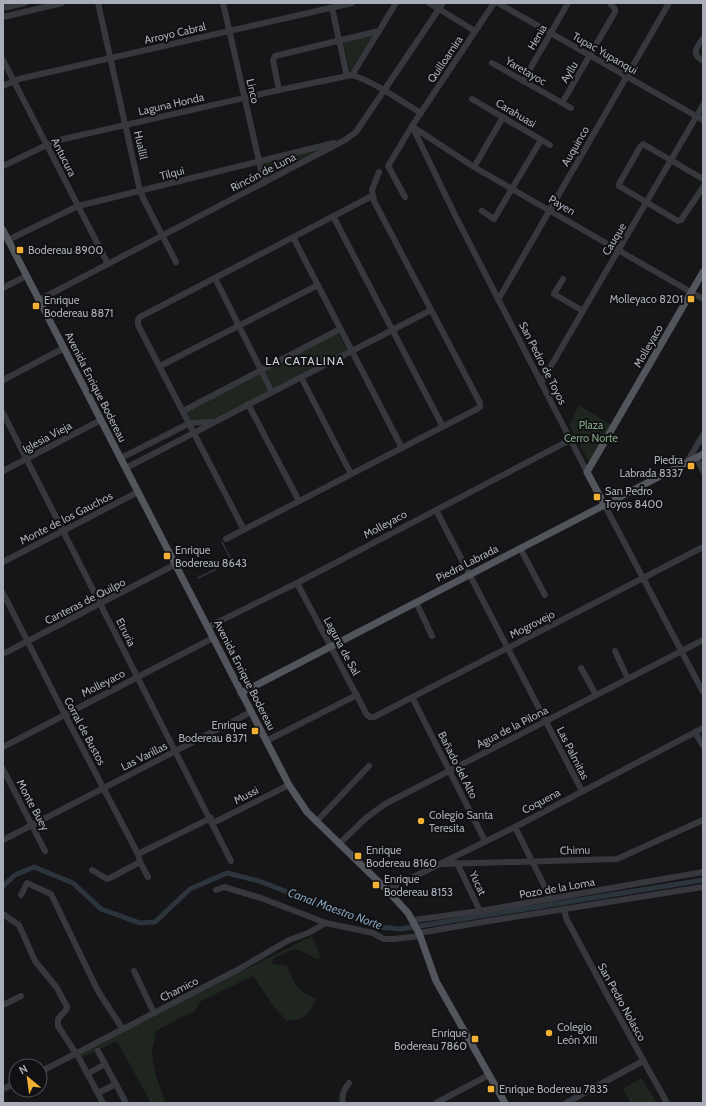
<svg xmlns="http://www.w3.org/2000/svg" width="706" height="1106" font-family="Cabin,sans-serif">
	<rect width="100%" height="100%" fill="#161618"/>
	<g fill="#1e261f">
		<path d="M374,34L350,71L343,40Z"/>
		<path d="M340,143L262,182L258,164Z"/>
		<path d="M338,333L347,350L274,388L265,371Z"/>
		<path d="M260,374L269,391L217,419L191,421L186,412Z"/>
		<path d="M579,405L614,427L589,462L569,425Z"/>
		<path d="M312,936L321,958L316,959C295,946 295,948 273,959L272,964L287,966C296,986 296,989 316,999C310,1014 304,1020 287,1021L274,1007L253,976L201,1001L194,1012L179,1018L156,1031C155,1037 153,1044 152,1050C152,1068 160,1087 166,1103H151L117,1041L84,1057L81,1056V1052Z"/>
		<path d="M641,1078L657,1103H631L623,1089Z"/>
	</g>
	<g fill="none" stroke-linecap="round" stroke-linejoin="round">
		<path stroke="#2c353c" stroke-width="1.5" d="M198,578L230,562L231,559L222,542"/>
		<path stroke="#2c353c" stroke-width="5" d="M3,886L15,875L34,867L73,883L101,909L140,923L155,922L190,889L227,873L259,881L378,927L401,929L703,880"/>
		<g stroke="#37383d" stroke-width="6">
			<path d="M98,3L140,191L144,200L176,262"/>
			<path d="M223,3L264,183"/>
			<path d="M429,3L475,31"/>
			<path d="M498,3L703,120"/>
			<path d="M3,8L25,3"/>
			<path d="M332,8L347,76"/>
			<path d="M3,17L62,3"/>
			<path d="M703,38C697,48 690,53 703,61"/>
			<path d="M3,60L108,264"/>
			<path d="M492,63L571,108"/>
			<path d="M352,75C377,83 399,100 421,113"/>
			<path d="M523,81L568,3"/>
			<path d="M3,86L19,79L352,3"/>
			<path d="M279,90L273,60L275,56L379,31L396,3"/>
			<path d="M472,99L550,145"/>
			<path d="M562,103L615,12V9L610,3"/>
			<path d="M412,126L455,215L587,472"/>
			<path d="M413,127L474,167L703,299"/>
			<path d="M3,166L55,141L279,90L352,75L379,31"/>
			<path d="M474,167L503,117"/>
			<path d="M703,179L643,144L640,147L619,184V186L678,221L681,220L703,187"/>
			<path d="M405,197L388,166L412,126L494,3"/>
			<path d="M482,211L494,219L541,140"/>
			<path d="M333,216L443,427"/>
			<path d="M293,237L402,448"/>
			<path d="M8,240L78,206L334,143"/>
			<path d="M215,278L272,392"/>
			<path d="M563,279L554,294L583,311"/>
			<path d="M3,288L26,276"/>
			<path d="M39,300L345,140L356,132L443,3"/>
			<path d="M498,300L669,3"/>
			<path d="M160,366L318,285"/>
			<path d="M301,377L351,474"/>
			<path d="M3,380L64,348"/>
			<path d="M541,383L703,105"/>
			<path d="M248,404L299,501"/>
			<path d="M183,411L340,329"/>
			<path d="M3,413L231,861"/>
			<path d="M696,457L703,471"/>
			<path d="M121,458L190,423L211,422"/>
			<path d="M687,462L703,435"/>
			<path d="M126,468L431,310"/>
			<path d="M3,471L101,420"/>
			<path d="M604,504L703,692"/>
			<path d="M436,510L582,791"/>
			<path d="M244,530L138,325V320L140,317L372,196"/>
			<path d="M226,539L477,409L480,407V403L374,201L372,190L379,172"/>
			<path d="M520,548L545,595"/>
			<path d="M3,562L138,492"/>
			<path d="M297,583L367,715L370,717H374L703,547"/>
			<path d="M3,593L65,715L138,854L140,862L148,877"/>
			<path d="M416,602L432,636"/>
			<path d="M208,627L297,583L570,440"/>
			<path d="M615,651L628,679"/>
			<path d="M3,654L176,564"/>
			<path d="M581,668L596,695"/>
			<path d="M412,697L485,841"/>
			<path d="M695,732L703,746"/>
			<path d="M266,741L357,695"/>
			<path d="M3,747L213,638"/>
			<path d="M3,769L45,851"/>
			<path d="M316,822L369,766"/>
			<path d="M213,823L289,785"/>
			<path d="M515,827L551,899"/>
			<path d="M3,840L251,712"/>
			<path d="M339,844L366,818L385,804L703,640"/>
			<path d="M138,854L211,818"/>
			<path d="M457,863L480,911"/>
			<path d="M443,864L617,859L703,820"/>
			<path d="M92,870L107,879L110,878L140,862"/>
			<path d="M216,890L224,887L261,898L326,923L373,933L384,939H394L420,936"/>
			<path d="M387,890L515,827L703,728"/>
			<path d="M21,895L27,883L51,894L98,991L122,1028"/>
			<path d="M564,909L566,918L606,993L667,1103"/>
			<path d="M3,914L19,925L35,961L57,988L67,1007L66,1010L58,1019V1026L79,1058L103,1103"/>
			<path d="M413,920L480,911L703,872"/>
			<path d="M419,933L489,921L703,887"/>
			<path d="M134,971L154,1013"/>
			<path d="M3,1005L21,996"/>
			<path d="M98,1051L126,1103"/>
			<path d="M40,1072L239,969L289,940L308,933L326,923"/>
			<path d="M87,1074L105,1064"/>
			<path d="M3,1089L16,1083"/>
			<path d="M98,1093L116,1084"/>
			<path d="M343,1103C341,1095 344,1089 349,1083"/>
			<path d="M436,1103L489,1075"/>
			<path d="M566,1103L643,1061"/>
		</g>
		<g stroke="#53555c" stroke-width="7">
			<path d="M3,230L289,785L307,812L387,890L408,913L419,933L436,981L505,1103"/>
			<path d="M604,504L587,472L703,272"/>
			<path d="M241,693L703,454"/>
		</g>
	</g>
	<g fill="#f2b134" stroke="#111113" stroke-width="1.5">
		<rect x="16" y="246" width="8" height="8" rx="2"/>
		<rect x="687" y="295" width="8" height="8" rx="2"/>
		<rect x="32" y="302" width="8" height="8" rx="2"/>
		<rect x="687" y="462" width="8" height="8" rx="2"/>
		<rect x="593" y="493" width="8" height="8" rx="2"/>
		<rect x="163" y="552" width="8" height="8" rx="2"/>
		<rect x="251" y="727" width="8" height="8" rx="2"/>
		<circle cx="421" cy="821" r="4"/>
		<rect x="354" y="852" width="8" height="8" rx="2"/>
		<rect x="372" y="881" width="8" height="8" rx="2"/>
		<circle cx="549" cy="1033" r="4"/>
		<rect x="471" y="1035" width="8" height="8" rx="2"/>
		<rect x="487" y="1085" width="8" height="8" rx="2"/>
	</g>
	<g text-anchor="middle" stroke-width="4" stroke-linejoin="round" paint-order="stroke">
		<g font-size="11" fill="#a8adb8" stroke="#111113">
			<text transform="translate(175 33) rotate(-13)" y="4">Arroyo Cabral</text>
			<text transform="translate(537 37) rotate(-60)" y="4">Henia</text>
			<text transform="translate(605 53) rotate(30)" y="4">Tupac Yupanqui</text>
			<text transform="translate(445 59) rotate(-56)" y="4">Quilloamira</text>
			<text transform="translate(526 71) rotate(30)" y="4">Yaretayoc</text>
			<text transform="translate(569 72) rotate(-59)" y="4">Ayllu</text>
			<text transform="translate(253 91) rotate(77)" y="4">Linco</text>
			<text transform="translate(171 104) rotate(-13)" y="4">Laguna Honda</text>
			<text transform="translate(516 113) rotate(31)" y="4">Carahuasi</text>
			<text transform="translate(141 145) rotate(78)" y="4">Huallil</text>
			<text transform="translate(575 146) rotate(-60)" y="4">Auquinco</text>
			<text transform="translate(64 157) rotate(63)" y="4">Antucura</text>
			<text transform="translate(263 172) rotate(-27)" y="4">Rincón de Luna</text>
			<text transform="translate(172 173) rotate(-14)" y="4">Tilqui</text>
			<text transform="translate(562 205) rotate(30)" y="4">Payen</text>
			<text transform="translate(614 239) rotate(-59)" y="4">Cauque</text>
			<text transform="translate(648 346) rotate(-60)" y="4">Molleyaco</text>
			<text transform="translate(543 363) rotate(63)" y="4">San Pedro de Toyos</text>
			<text transform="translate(96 387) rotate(63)" y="4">Avenida Enrique Bodereau</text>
			<text transform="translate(47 437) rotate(-28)" y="4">Iglesia Vieja</text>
			<text transform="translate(66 518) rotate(-27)" y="4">Monte de los Gauchos</text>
			<text transform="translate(385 524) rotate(-28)" y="4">Molleyaco</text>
			<text transform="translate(467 563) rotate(-27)" y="4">Piedra Labrada</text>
			<text transform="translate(85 601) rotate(-27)" y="4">Canteras de Quilpo</text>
			<text transform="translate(532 624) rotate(-27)" y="4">Mogrovejo</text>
			<text transform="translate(126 632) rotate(63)" y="4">Etruria</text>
			<text transform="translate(342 646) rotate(62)" y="4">Laguna de Sal</text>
			<text transform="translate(245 675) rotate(63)" y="4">Avenida Enrique Bodereau</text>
			<text transform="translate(103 683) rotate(-27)" y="4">Molleyaco</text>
			<text transform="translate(512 727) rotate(-27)" y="4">Agua de la Pilona</text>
			<text transform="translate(85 731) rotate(62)" y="4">Corral de Bustos</text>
			<text transform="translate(573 753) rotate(63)" y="4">Las Palmitas</text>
			<text transform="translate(144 756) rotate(-27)" y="4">Las Varillas</text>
			<text transform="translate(458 765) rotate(63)" y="4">Bañado del Alto</text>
			<text transform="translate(246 795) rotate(-27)" y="4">Mussi</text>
			<text transform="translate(541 801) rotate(-28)" y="4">Coquena</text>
			<text transform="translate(33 805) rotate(62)" y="4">Monte Buey</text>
			<text transform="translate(575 850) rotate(-2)" y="4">Chimu</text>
			<text transform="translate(478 883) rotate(65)" y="4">Yucat</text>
			<text transform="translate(557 888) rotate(-10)" y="4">Pozo de la Loma</text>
			<text transform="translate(179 989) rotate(-27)" y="4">Chamico</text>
			<text transform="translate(622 1002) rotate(61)" y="4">San Pedro Nolasco</text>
		</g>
		<g font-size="11" fill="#a8adb8" stroke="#111113" text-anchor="start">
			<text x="28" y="254">Bodereau 8900</text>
			<text x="683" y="303" text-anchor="end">Molleyaco 8201</text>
			<text x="44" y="304">Enrique<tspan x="44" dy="13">Bodereau 8871</tspan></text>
			<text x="683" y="464" text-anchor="end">Piedra<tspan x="683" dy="13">Labrada 8337</tspan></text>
			<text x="605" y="495">San Pedro<tspan x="605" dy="13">Toyos 8400</tspan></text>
			<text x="175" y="554">Enrique<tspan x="175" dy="13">Bodereau 8643</tspan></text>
			<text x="247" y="729" text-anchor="end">Enrique<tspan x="247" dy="13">Bodereau 8371</tspan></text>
			<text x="429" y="819">Colegio Santa<tspan x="429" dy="13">Teresita</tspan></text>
			<text x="366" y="854">Enrique<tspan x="366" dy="13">Bodereau 8160</tspan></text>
			<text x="384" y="883">Enrique<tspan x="384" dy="13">Bodereau 8153</tspan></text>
			<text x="557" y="1031">Colegio<tspan x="557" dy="13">León XIII</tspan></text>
			<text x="467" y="1037" text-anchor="end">Enrique<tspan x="467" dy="13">Bodereau 7860</tspan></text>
			<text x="499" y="1093">Enrique Bodereau 7835</text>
		</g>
		<g font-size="11" fill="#7fa381" stroke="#111113">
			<text x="591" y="429">Plaza<tspan x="591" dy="13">Cerro Norte</tspan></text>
		</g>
		<g font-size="12" letter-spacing="1" fill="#c9ccd4" stroke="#111113">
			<text x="305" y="365">LA CATALINA</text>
		</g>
		<g font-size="12" font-style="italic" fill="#7f9bb3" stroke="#111113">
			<text transform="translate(335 909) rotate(20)" y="4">Canal Maestro Norte</text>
		</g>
	</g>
	<rect width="706" height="1106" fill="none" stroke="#a8adb8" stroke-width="8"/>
	<g transform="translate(28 1078) rotate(331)"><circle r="19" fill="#111113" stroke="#4d4f55"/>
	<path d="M0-3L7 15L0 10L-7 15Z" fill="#f2b134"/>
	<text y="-6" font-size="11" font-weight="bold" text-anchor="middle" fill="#a8adb8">N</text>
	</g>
</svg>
